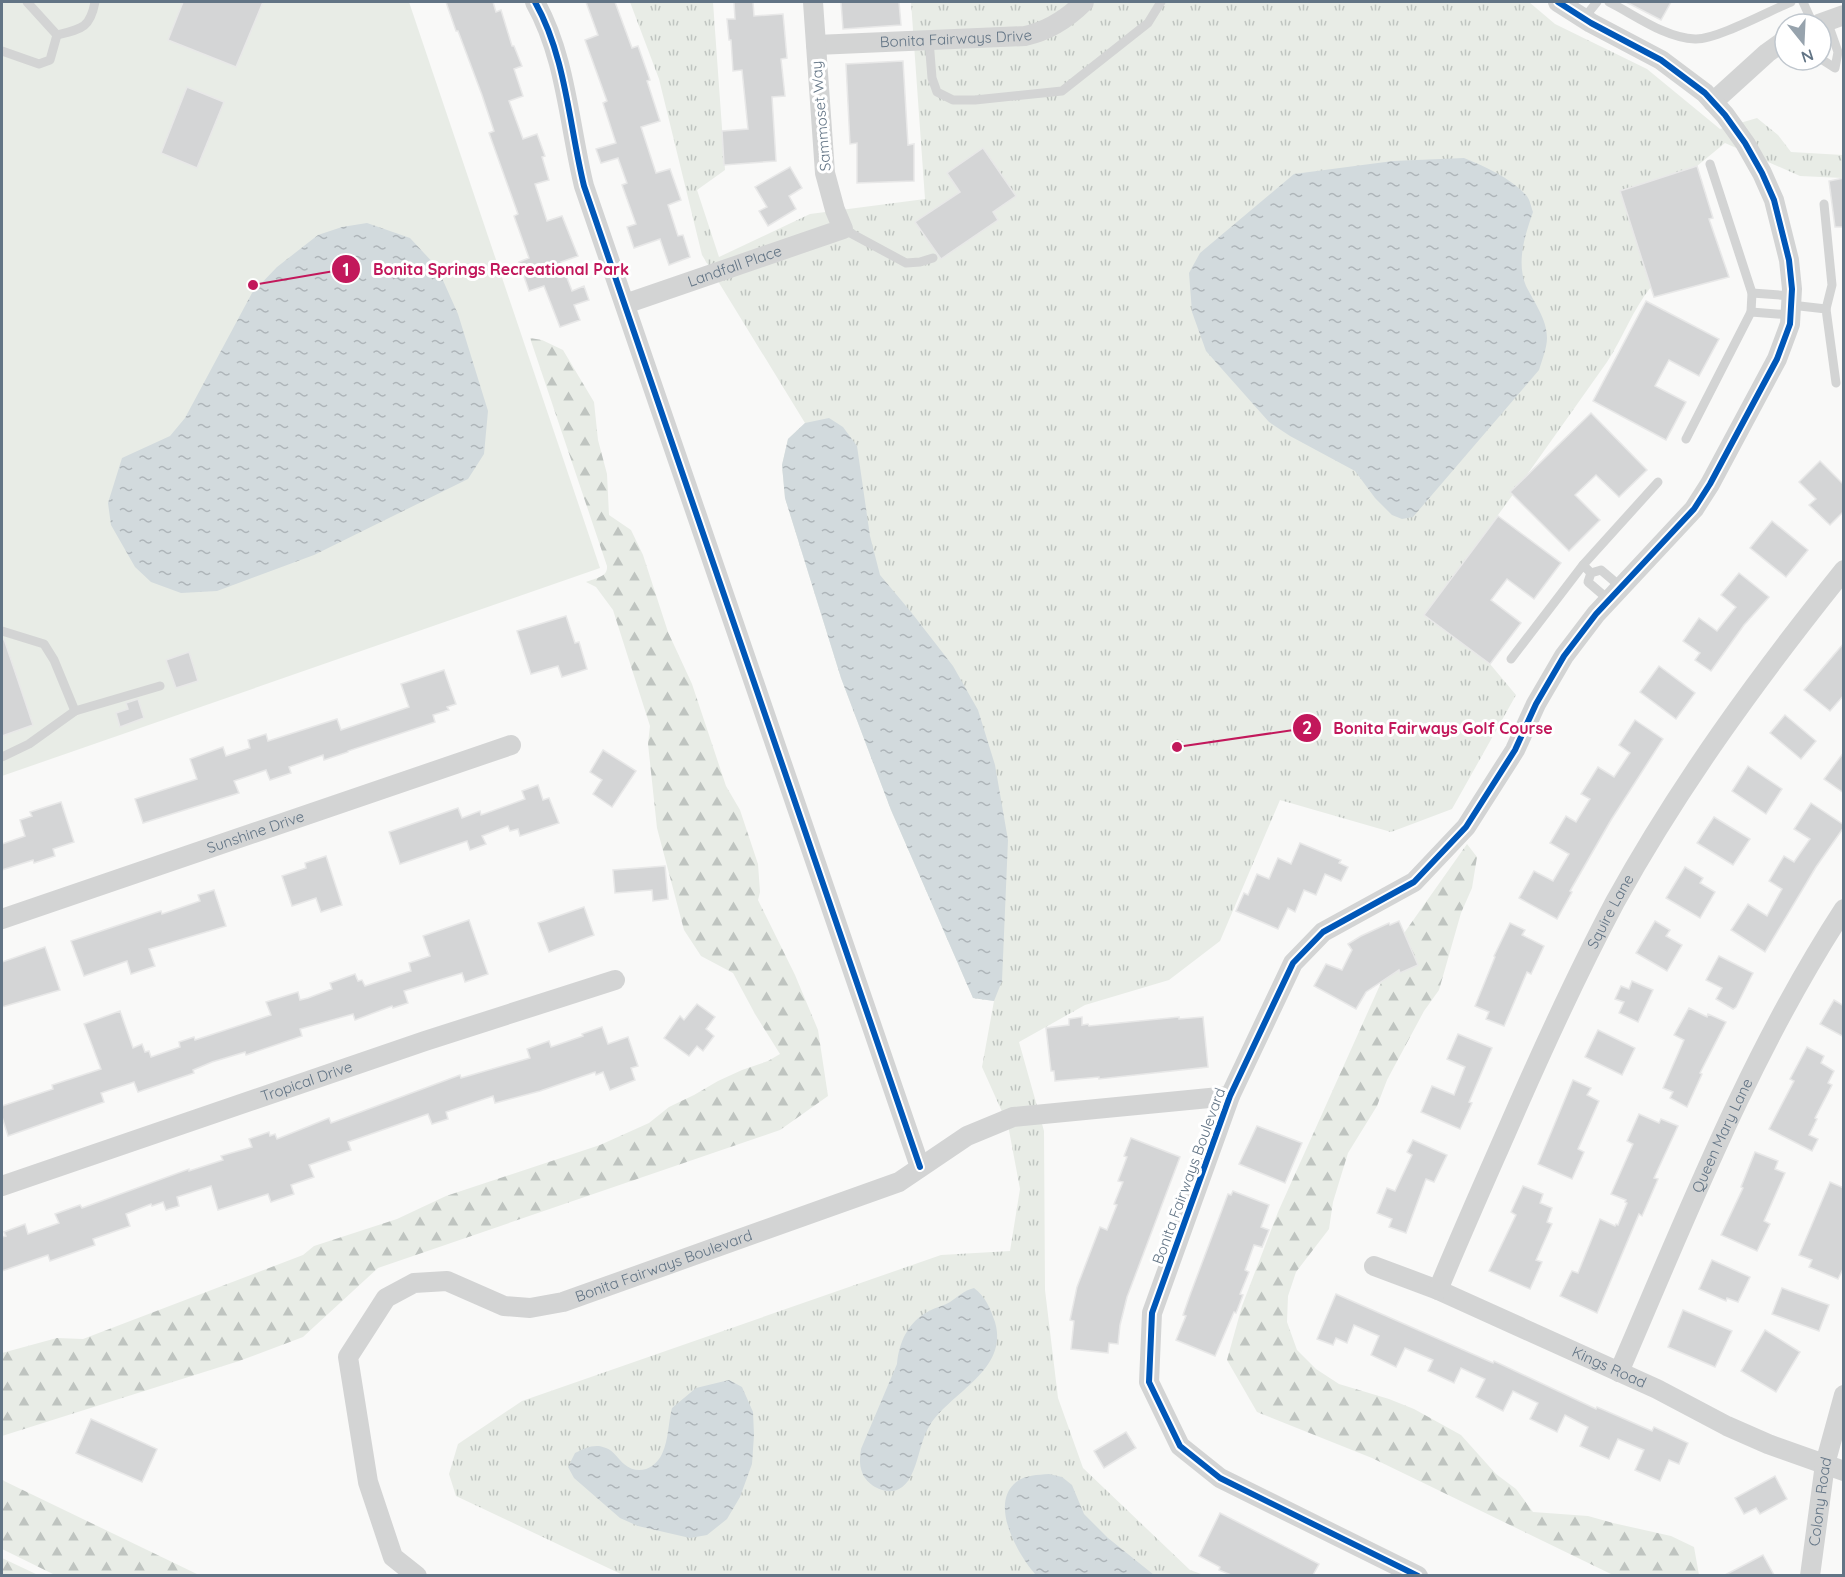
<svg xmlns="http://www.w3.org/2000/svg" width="1845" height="1577" font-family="Quicksand,sans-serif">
	<defs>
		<pattern id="grass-tufts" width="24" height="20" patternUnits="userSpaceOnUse" patternTransform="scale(1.5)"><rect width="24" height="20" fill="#e8ece6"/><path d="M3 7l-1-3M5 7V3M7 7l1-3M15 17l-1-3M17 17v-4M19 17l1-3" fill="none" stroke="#bfc4c0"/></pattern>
		<pattern id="forest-firs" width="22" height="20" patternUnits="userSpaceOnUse" patternTransform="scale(1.5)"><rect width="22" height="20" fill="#e8ece6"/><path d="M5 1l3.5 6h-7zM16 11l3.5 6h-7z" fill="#bfc4c0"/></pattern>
		<pattern id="water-ripples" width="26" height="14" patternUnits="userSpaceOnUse" patternTransform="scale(1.5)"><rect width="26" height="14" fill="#d2dadd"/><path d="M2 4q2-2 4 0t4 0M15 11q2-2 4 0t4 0" fill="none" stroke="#aeb5b9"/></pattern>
	</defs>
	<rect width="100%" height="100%" fill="#f9f9f8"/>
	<path fill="url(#grass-tufts)" d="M630,2H713L725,170L697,190L719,257L810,214L925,199L911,2H1529L1555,24L1647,69L1720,129L1757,118L1778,135L1791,152L1843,155V178L1800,176L1725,143L1697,166L1620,191L1651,287C1633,309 1623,338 1607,362C1547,447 1487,532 1424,615L1490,664L1516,695L1452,809L1391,832L1280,800L1220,941L1169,980L1085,1005L1019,1042L1044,1131L1045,1290L1058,1398L1083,1468L1190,1570L1204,1575H623L456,1496L449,1474L458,1444L522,1401L941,1255L1010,1251L1020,1189L1008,1125L982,1067L994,1001L973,998L891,810L841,678L785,498L782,465L788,439L805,423L702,255L659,79Z"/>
	<g fill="url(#forest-firs)">
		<path d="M530,338L542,340L563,350L594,402L598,440L607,474L609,515L631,530L643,555L668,632L692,684L726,786L740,810L758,864L760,892L758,900L795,975L818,1030L828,1096L780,1130L378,1268L303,1337L239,1361L2,1436V1353L57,1338L83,1339L303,1255L314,1246L397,1219L446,1196L600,1145L649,1123L669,1107L694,1095L718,1081L742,1070L768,1061L780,1054L755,1014L733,973L701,956L684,930L657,828L648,744L650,726L613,610L596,587L586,582C596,578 608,577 607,566Z"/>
		<path d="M1467,844L1477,857L1472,888L1461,913L1439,990L1424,1011L1387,1080L1377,1106L1348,1153L1333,1202L1329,1229L1296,1272L1288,1296L1287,1322L1297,1350L1316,1369L1339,1384L1389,1399L1414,1409L1461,1435L1496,1474L1516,1489L1533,1512L1588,1516L1613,1523L1671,1536L1694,1547L1699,1575H1613L1372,1458L1257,1412L1227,1360L1242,1306L1278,1212L1402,936Z"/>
		<path d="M2,1480L199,1575H55L2,1549Z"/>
		<path d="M2,1558L38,1575H2Z"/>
	</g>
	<path fill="#e8ece6" d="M2,2H409L600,568L2,776Z"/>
	<g fill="url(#water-ripples)">
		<path d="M1464,158C1486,167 1509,177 1526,195C1530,199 1531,207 1533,212C1525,235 1516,262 1526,286C1534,302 1547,319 1547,338C1547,348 1542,360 1539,370L1413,517L1402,519L1392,515L1375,498L1355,471L1290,436L1269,422L1206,351L1192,312L1189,273L1200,253L1294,174L1393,161Z"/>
		<path d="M367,223L410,238L437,267L458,314L488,411L484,454L468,479L314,555L217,591L181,593L151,582L135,567L111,525L108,503L122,458L170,436L185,418L252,293L277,267L318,235L342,227Z"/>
		<path d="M829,418L843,427L857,446L870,536L880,575L911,612L953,666L978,710L995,765L1008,840L1002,981L994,1001L973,998L891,810L841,678L785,498L782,465L788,439L805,423Z"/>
		<path d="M974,1288C986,1297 990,1308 995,1322C1009,1370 952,1391 930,1425C918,1442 918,1480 899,1489C886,1496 866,1485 862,1472C859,1464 860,1457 861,1449L897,1364C899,1342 908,1322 929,1311C936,1307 944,1306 950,1302C959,1296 963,1291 974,1288Z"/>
		<path d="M729,1380L742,1387L753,1412L754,1435L752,1464L740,1497L727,1519L707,1535L690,1538L638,1526L620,1518L574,1478L568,1467L575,1453C585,1448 595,1443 606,1448C614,1451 618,1459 624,1464C638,1476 655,1469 662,1454C669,1439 668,1423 672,1408L696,1388Z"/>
		<path d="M1049,1474L1062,1477L1072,1485L1084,1514L1108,1538L1154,1575H1036C1019,1556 990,1507 1014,1484C1023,1475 1037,1475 1049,1474Z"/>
	</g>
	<g fill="#d4d5d6" stroke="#e8e8e8" stroke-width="1.5">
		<path d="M183,2H263L236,67L168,40Z"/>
		<path d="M446,2H493L496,12L501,10L512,46H514L522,66L514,69L523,96L509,101L523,139L537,134L545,156L542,157L549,180L535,184L547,221L562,216L578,256L561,262L572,291L584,286L589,300L574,305L580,320L560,327L544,286L529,291L519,262L529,258L514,216L518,214L489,133L494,131L482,95L458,31H456Z"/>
		<path d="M586,2H615L632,48L638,46L650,80L647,81L660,121L641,127L656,173L670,169L681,200L668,205L678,236L683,235L690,257L669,265L660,239L634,248L627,227L636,224L622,185L627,183L618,158L601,163L596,149L616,143L603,103L607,101L585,40L598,35Z"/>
		<path d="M734,2H753L754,16L783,14L787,58L781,59L785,96L772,97L776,161L724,165L722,131L748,129L742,70L733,71L731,40H729L727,19H735Z"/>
		<path d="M841,2H899L901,25L843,29Z"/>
		<path d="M1626,2H1671L1661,20Z"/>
		<path d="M903,61L908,145L914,144V181L857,183V143L850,144L846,64Z"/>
		<path d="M187,87L224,102L197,168L161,153Z"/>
		<path d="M983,148L1016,196L993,212L998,220L941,259L915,222L960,192L947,173Z"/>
		<path d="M1697,166L1713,218L1709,219L1729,277L1654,297L1620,191Z"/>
		<path d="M790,167L802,188L789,196L796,209L768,226L759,211L767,207L755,187Z"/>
		<path d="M1844,178V227H1835L1829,181Z"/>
		<path d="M1646,301L1719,339L1699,376L1669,360L1655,386L1686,402L1666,440L1593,401Z"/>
		<path d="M1591,413L1647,470L1619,497L1596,475L1575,495L1600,520L1569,551L1510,492Z"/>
		<path d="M1820,461L1844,485V511L1830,525L1809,505L1816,499L1799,482Z"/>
		<path d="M1498,516L1561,563L1534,599L1507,579L1491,600L1521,623L1490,664L1424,615Z"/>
		<path d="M1772,521L1808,550L1786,577L1750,548Z"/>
		<path d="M1739,573L1769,597L1744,625L1711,671L1695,660L1700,653L1683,641L1699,618L1717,631L1736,607L1721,595Z"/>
		<path d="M566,616L575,643L579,642L587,669L562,677L558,666L531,674L517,631Z"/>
		<path d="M4,639L33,725L2,736V640Z"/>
		<path d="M1844,643V695L1830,711L1804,690Z"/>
		<path d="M189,652L198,681L176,688L166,660Z"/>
		<path d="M1659,666L1695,693L1676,719L1640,692Z"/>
		<path d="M444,670L456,704L447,707L449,710L433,715L435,722L348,751V752L324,760L323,755L289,767L291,773L270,780L266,770L234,781L239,793L143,823L135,799L197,779L190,759L223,747L226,756L250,748L248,740L266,734L268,741L337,719L341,730L409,707L401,684Z"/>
		<path d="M138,699L144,718L120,727L116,713L128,709L126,703Z"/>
		<path d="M1785,715L1816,741L1801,759L1770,733Z"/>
		<path d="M1635,720L1663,739L1611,820L1570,891L1572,892L1557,919L1519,898L1534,871L1553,881L1569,854L1550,843L1566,816L1576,822L1590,799L1581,794L1598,767L1614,777L1630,753L1619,745Z"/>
		<path d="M603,750L636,771L612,807L593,794L602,780L590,772Z"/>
		<path d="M1844,752V793L1824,779Z"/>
		<path d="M1748,766L1782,789L1766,814L1732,791Z"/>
		<path d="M538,785L543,800L549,798L559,823L520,836L518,829L510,831L508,826L482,836L486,844L470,850L467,841L400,864L389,832L458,808L462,818L480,811L481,815L525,799L522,791Z"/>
		<path d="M61,802L74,842L53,849L55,856L34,863L33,860L2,870V844L25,836L20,820L32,816L30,812Z"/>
		<path d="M1811,803L1844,825V827L1816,867L1765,952L1731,930L1748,904L1767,916L1782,889L1769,881L1784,856L1794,862L1810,839L1794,829Z"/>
		<path d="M1714,817L1750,839L1733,865L1697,843Z"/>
		<path d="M1300,843L1341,860L1339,863L1348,867L1341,881L1325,874L1316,895L1304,890L1295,912L1288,908L1278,929L1236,911L1244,893L1248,895L1257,874L1269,879L1278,858L1291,864Z"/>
		<path d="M326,856L342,905L321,912L316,898L292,906L282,876L306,868L305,863Z"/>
		<path d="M665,866L668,899L653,901L652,890L615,893L613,870Z"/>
		<path d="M1685,867L1703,878L1700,883L1715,892L1700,918L1666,898Z"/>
		<path d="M214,890L226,926L149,949L155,966L131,974L127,961L84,976L71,941L161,911L162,914L200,901L198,895Z"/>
		<path d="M584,907L594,935L549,952L538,923Z"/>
		<path d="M469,920L488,974L465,982L462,973L439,980L404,991L408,1003L393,1008L392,1006L355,1020L353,1014L300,1029L302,1036L246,1055L245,1052L212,1062L193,1070L194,1073L138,1092L134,1082L101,1093L104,1102L8,1136L2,1117V1106L53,1089L52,1085L101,1069L84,1024L120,1011L133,1048L142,1044L145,1052L149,1051L151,1057L180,1047L179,1042L194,1037L195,1040L271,1015L266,1002L298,992L300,1000L308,998L332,989L330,983L355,974L358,981L362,980L365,986L411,971L409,963L430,956L423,936Z"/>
		<path d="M1399,921L1418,965L1400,973L1399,970L1366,992L1356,1009L1314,986L1326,964L1342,970L1352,950L1348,944L1361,936L1389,923L1390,925Z"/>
		<path d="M1655,921L1670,930L1666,936L1682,945L1667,971L1636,953Z"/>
		<path d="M1510,923L1525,930L1522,935L1544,946L1531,974L1527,972L1504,1026L1486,1019L1489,1012L1475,1006L1495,957L1494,956Z"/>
		<path d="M45,947L60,990L2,1007V962Z"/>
		<path d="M1719,956L1753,973L1736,1007L1733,1009L1716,999L1722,988L1706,980Z"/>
		<path d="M1632,981L1653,990L1638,1022L1619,1013L1624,1002L1615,999L1621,986L1629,989Z"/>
		<path d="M1834,1000L1844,1006V1037L1820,1024Z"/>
		<path d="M697,1004L715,1017L706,1029L714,1036L703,1051L697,1046L689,1056L664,1038L680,1016L684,1020Z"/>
		<path d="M1689,1008L1707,1017L1708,1014L1726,1022L1700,1073L1702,1074L1687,1107L1670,1098L1673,1092L1663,1088L1684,1040L1674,1035Z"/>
		<path d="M1082,1017V1025L1088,1024L1089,1026L1179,1017V1019L1203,1017L1208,1067L1099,1079V1077L1055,1081L1054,1071H1051L1046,1028L1069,1025V1019Z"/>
		<path d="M602,1027L608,1044L628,1037L638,1066L631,1068L635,1080L610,1090L603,1072L596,1075L595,1072L540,1091L495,1103L493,1096L446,1112L448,1119L432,1124L428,1114L348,1142L351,1150L309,1165L314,1177L291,1185L294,1194L271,1202L268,1194L218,1210L211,1186L177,1197L179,1206L166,1210L163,1202L152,1206L151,1204L126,1214L130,1226L93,1239L95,1245L50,1261L48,1255L2,1271V1237L6,1236L4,1232L25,1224L28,1234L59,1223L55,1214L80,1205L82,1208L189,1169V1171L223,1160L221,1156L252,1147L249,1139L269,1132L270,1136L275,1134L277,1139L329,1118L331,1123L460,1075L461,1078L530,1058L527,1049L549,1041L551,1047L583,1036L582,1034Z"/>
		<path d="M1598,1030L1635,1048L1622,1075L1585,1057Z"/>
		<path d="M1458,1034L1492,1048L1469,1102L1472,1103L1460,1129L1421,1112L1432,1086L1454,1095L1465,1067L1447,1059Z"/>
		<path d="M1807,1047L1824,1056L1821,1063L1834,1071L1828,1083L1832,1085L1815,1118L1817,1119L1809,1135L1818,1139L1812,1151L1769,1129L1794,1081L1790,1079Z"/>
		<path d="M1573,1080L1591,1088L1587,1095L1599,1101L1578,1149L1584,1152L1572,1179L1538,1164Z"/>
		<path d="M1639,1114L1659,1123L1661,1119L1678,1126L1654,1178L1658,1179L1642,1216L1639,1214L1597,1313L1560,1296L1572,1271L1578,1273L1600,1219L1615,1226L1616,1224L1618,1225L1627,1203L1625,1202L1626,1200L1611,1194L1633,1144L1627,1141Z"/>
		<path d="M1257,1126L1302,1143L1285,1183L1239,1164Z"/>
		<path d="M1131,1138L1180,1157L1127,1297L1120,1325L1118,1344L1109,1343L1108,1353L1071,1349L1074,1321L1070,1320L1077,1287L1100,1227L1107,1230L1117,1205L1114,1204L1123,1182L1118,1181L1127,1157L1124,1156Z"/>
		<path d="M1413,1140L1447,1155L1434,1182L1426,1179L1406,1233L1389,1227L1392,1219L1377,1213L1387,1188L1395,1191L1412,1155L1407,1152Z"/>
		<path d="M1755,1152L1778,1161L1775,1169L1785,1173L1764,1221L1770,1224L1757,1251L1721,1235L1743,1188L1741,1187Z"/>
		<path d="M1830,1182L1844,1188V1267L1838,1279L1809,1267L1812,1260L1799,1255Z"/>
		<path d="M1523,1186L1543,1194L1540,1203L1552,1208L1547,1222L1552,1224L1536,1260L1542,1262L1530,1289L1489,1271L1516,1215L1511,1212Z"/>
		<path d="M1233,1191L1269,1205L1261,1227L1269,1230L1262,1247L1254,1245L1245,1270L1249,1272L1240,1294L1243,1295L1236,1313L1234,1312L1215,1356L1176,1340L1186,1316L1183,1315L1190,1295L1228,1194L1231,1195Z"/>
		<path d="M1712,1260L1750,1277L1738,1302L1727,1298L1726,1301L1699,1289Z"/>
		<path d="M1782,1288L1829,1305L1819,1331L1772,1314Z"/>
		<path d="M1336,1294L1493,1363L1494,1361L1596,1409L1597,1407L1652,1431L1654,1427L1688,1443L1679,1464L1669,1460L1660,1481L1635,1470L1644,1450L1618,1439L1609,1459L1580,1446L1588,1427L1565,1415L1557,1432L1530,1419L1538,1403L1513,1391L1503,1411L1476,1397L1485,1379L1461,1368L1454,1383L1428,1371L1433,1360L1405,1348L1396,1367L1371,1355L1379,1336L1354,1325L1347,1343L1336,1338L1333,1345L1317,1339Z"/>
		<path d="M1683,1310L1732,1331L1715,1367L1668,1347Z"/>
		<path d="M1765,1330L1800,1352L1776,1392L1741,1371Z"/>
		<path d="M91,1419L157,1449L142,1482L76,1453Z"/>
		<path d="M1126,1432L1136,1448L1104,1468L1094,1451Z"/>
		<path d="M1775,1476L1787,1499L1760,1514L1756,1508L1744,1514L1735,1498Z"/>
		<path d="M1220,1513L1319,1564L1313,1575H1231L1219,1570L1220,1567L1199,1556Z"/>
		<path d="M1763,1555L1774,1575H1725Z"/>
	</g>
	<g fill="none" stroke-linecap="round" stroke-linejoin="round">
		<g stroke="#d3d4d4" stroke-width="9">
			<path d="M27,2L57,35C82,29 90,28 95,2"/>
			<path d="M1609,2C1635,15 1665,38 1695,39C1716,40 1769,11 1791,2"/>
			<path d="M1803,2L1813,24"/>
			<path d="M1584,18L1597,2"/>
			<path d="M929,40L932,78L937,92L953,100H975L1062,91L1148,23L1161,2"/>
			<path d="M2,51L39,64L50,60L57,35"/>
			<path d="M1821,59L1835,68L1838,52L1827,21"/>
			<path d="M1824,204L1832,285L1826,309"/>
			<path d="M843,229L906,263L920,262L933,258"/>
			<path d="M1752,293L1792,296"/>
			<path d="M1791,305L1826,309L1836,383"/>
			<path d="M1751,312L1790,315"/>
			<path d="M1686,439L1751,312L1752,293L1710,164"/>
			<path d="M1583,565L1658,482"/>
			<path d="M1609,600L1588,582L1591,573L1601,570L1621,587"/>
			<path d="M2,631L44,644L54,660L75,711"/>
			<path d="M1511,659L1583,565L1591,573"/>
			<path d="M2,757L29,744L75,711L160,686"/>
		</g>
		<g stroke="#d3d4d4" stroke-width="20">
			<path d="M535,2C566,57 569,125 584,186L920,1167"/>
			<path d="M1819,24L1844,15"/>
			<path id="s1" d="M816,45L1025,36C1048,31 1068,18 1084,2"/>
			<path d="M1713,102L1767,53L1785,40"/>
			<path id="s2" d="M625,304L843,229L835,210L825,173L813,2"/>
			<path id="s3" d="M2,919L511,745"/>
			<path id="s4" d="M2,1186L425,1041L615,980"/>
			<path id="s5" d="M1374,1266L1438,1290L1657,1389L1727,1426L1768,1444L1844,1471"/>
			<path id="s6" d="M1438,1290C1464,1227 1492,1165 1519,1103C1549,1035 1580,968 1615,902C1680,784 1759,676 1844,570"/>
			<path id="s7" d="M1619,1372C1687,1215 1750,1053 1844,909"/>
			<path id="s8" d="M417,1576L393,1557L368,1482L348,1357L386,1298L414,1283L447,1281L504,1306L530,1308L563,1302L899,1182L967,1136L1013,1117L1230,1096"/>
			<path d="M1418,1576L1220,1478L1180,1446L1149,1382L1152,1313L1230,1096L1293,963L1323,932L1414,882L1466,827L1515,750L1536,704L1564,656L1596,614L1694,509L1710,484L1777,359L1790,324L1792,289L1789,260L1774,200L1762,173L1745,143L1725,115L1705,93L1661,60L1591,23L1558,2"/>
			<path id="s9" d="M1810,1576L1825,1464L1844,1395"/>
		</g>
		<g stroke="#fff" stroke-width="10">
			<g id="cycleway">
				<path d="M535,2C566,57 569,125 584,186L920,1167"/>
				<path d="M1418,1576L1220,1478L1180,1446L1149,1382L1152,1313L1230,1096L1293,963L1323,932L1414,882L1466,827L1515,750L1536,704L1564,656L1596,614L1694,509L1710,484L1777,359L1790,324L1792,289L1789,260L1774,200L1762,173L1745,143L1725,115L1705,93L1661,60L1591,23L1558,2"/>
			</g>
		</g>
		<use href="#cycleway" stroke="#0057b8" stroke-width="6"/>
	</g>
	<g text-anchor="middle" stroke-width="6" stroke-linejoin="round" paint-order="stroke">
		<g font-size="15" fill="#627485" stroke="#fff">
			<text dy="5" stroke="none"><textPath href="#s1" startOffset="140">Bonita Fairways Drive</textPath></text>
			<text transform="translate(821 116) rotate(-95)" y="5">Sammoset Way</text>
			<text dy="5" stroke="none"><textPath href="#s2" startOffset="116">Landfall Place</textPath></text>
			<text dy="5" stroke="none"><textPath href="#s3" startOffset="268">Sunshine Drive</textPath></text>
			<text dy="5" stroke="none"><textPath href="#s6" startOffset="416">Squire Lane</textPath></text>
			<text dy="5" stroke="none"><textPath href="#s4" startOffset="322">Tropical Drive</textPath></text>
			<text dy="5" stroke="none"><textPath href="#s7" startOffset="258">Queen Mary Lane</textPath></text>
			<text transform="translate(1189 1176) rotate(-70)" y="5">Bonita Fairways Boulevard</text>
			<text dy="5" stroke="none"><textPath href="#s8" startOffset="600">Bonita Fairways Boulevard</textPath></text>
			<text dy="5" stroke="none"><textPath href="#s5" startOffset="256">Kings Road</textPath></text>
			<text dy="5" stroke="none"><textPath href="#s9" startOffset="75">Colony Road</textPath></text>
		</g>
	</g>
	<path fill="none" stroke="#c2185b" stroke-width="2" d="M253 285L346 269M1177 747L1307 728"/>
	<g fill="#c2185b" stroke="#fff" stroke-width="2">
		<circle cx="253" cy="285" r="6"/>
		<circle cx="1177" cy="747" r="6"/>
		<circle cx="346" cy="269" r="15"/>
		<circle cx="1307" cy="728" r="15"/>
	</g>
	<g font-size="18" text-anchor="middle" font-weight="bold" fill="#fff">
		<text x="346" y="276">1</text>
		<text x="1307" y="734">2</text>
	</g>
	<g font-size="16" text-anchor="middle" font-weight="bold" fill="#c2185b" stroke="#fff" stroke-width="6" stroke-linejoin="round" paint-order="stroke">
		<text x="501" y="275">Bonita Springs Recreational Park</text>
		<text x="1443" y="734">Bonita Fairways Golf Course</text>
	</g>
	<rect width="1845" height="1577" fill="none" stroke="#627485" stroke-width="6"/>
	<g transform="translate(1803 42) rotate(162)"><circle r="28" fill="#ffffff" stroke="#c0c7ce" stroke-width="1.5"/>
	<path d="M0-4.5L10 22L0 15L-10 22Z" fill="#97a3ad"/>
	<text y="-9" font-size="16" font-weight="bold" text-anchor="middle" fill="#627485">N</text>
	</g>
</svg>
